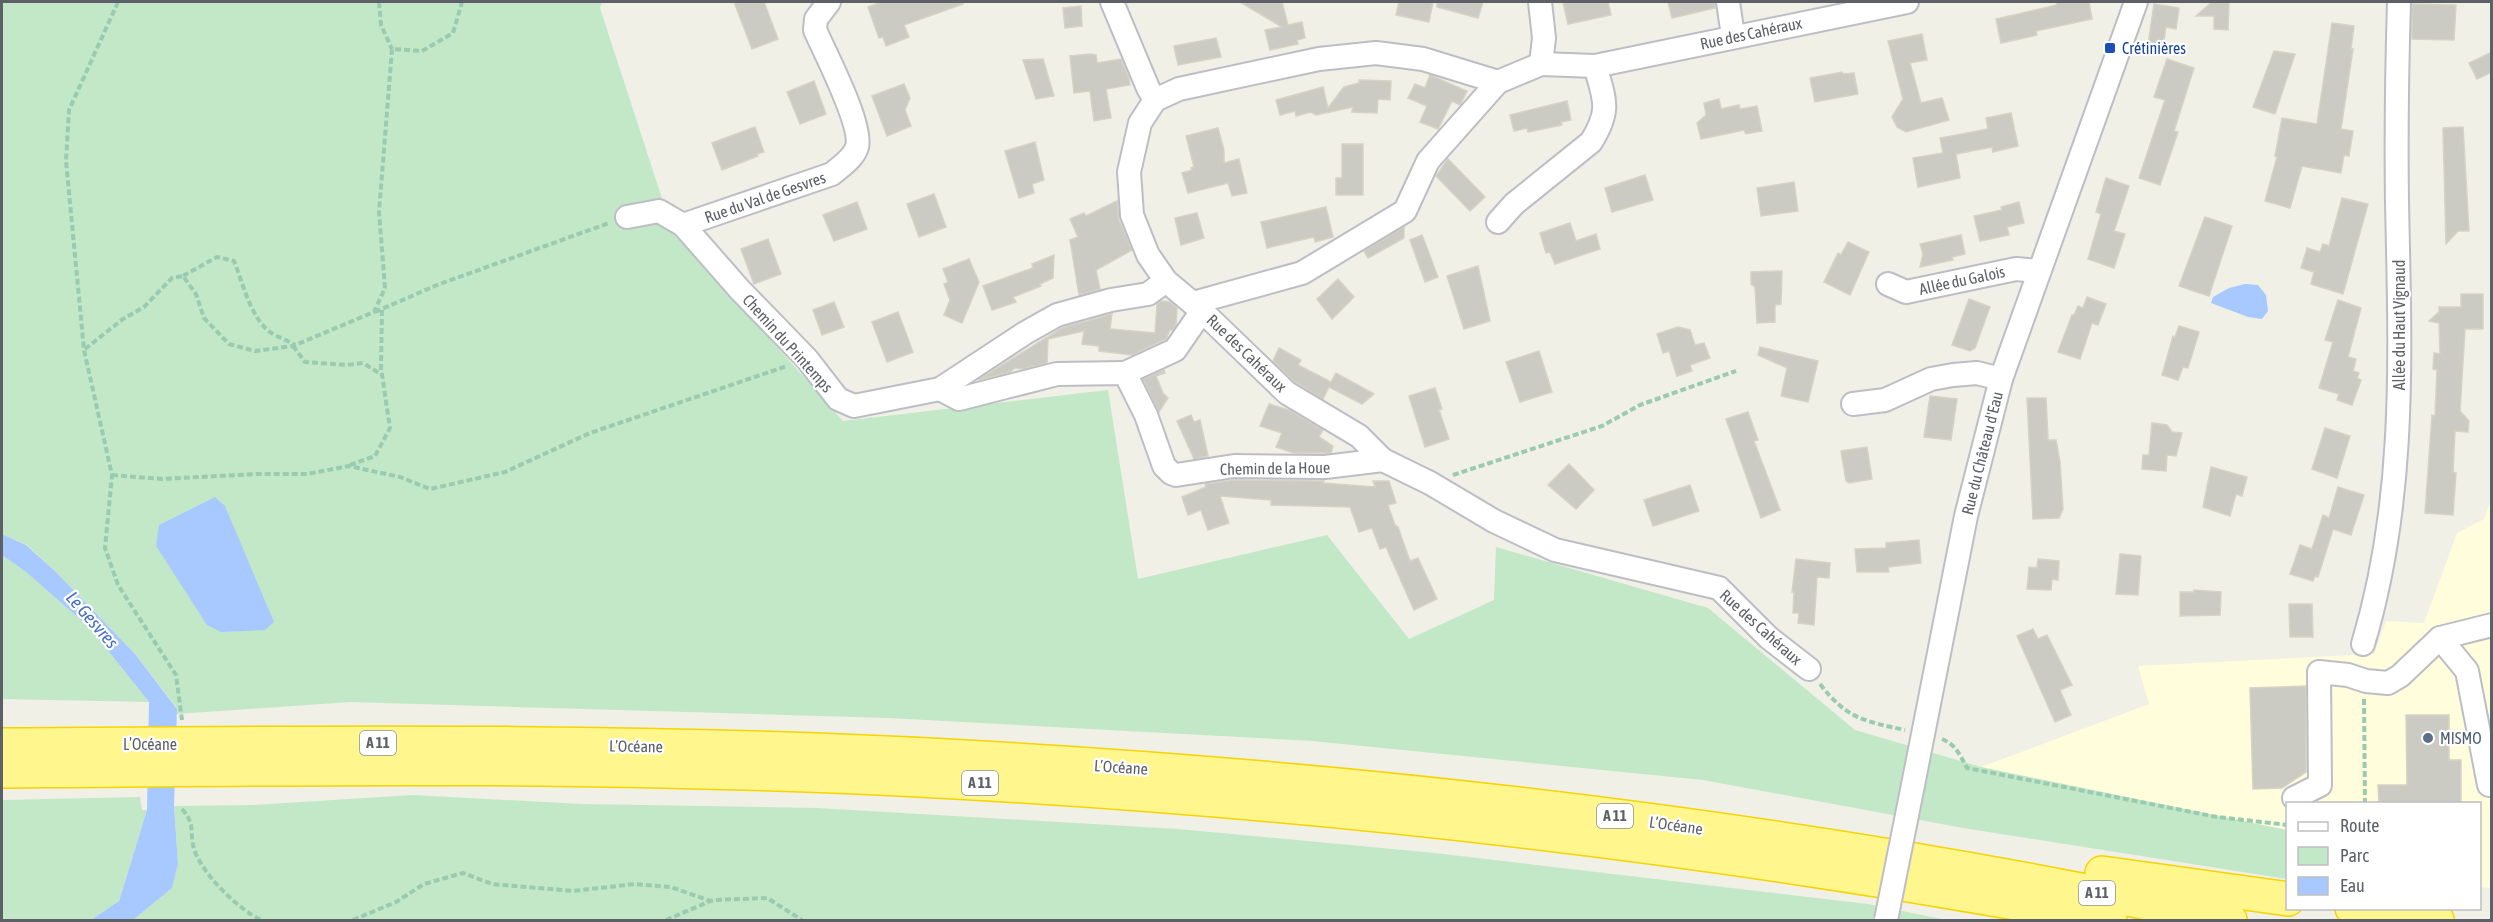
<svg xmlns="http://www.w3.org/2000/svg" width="2493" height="922" font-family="'Asap Condensed',sans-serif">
	<rect width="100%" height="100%" fill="#f0f0e6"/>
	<path fill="#fffddc" d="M2491,500V888L2480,887V804H2288L2287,830L1981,767L2149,704L2138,666L2374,654L2386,621L2424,623L2457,533L2484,519Z"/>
	<g fill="#c2e8c8">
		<path d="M2,2H602L600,8L672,229L843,421L1108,390L1138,579L1327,535L1409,639L1494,600L1496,547L1708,608L1855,730L1981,767L2287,830V879L1963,828L1703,780L1312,741L888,718L350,702L177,714V708L135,654L56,572L27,545L2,534Z"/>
		<path d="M2,555L26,572L90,628L149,702L2,699Z"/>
		<path d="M412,795L581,804L817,808L1178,829L1435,853L1868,904L1946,920H133L172,888L178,864L174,806L254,805Z"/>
		<path d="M140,797L142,810H147L119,901L91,920H2V800Z"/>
	</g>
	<g fill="#a7c9ff">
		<path d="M2245,284L2258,285L2266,295L2268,311L2262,319L2248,317L2211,303L2213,297L2229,288Z"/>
		<path d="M215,497L225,506L274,622L265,630L221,632L207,625L156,546L159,525Z"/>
		<path d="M2,534L26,545L56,572L135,654L177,709L174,806L178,864L172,888L133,920H91L119,901L147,810L149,702L90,628L26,572L2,555Z"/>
	</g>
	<g fill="#cbcac3" stroke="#d5d3c4" stroke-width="1.5">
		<path d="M734,2H764L778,39L752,49Z"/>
		<path d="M882,2H963V4L904,25L909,37L886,46L883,37L879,38L868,7Z"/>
		<path d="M1240,2H1282L1288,25L1302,22L1305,38L1297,40L1298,44L1270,50L1265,30L1282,27Z"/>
		<path d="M1399,2H1433L1429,22L1396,15Z"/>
		<path d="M1437,2H1483L1478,18L1437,7Z"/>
		<path d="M1563,2H1608L1611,15L1568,24Z"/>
		<path d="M1668,2H1715V8L1672,18Z"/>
		<path d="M2056,2H2089L2092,19L2036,31L2037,35L2001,43L1996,19L2057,5Z"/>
		<path d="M2212,2H2229L2228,30L2214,29V16H2196Z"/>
		<path d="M2154,4L2179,8L2176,29L2166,27L2163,47L2148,45Z"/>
		<path d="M2412,4L2456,5L2454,40L2412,39Z"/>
		<path d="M1081,6L1082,26L1065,28L1063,8Z"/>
		<path d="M2332,23L2354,26L2351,49H2353L2341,129L2353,131L2349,156L2344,155L2341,173L2302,166L2290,208L2265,201L2277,157L2275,156L2282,118L2317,124Z"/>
		<path d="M1922,34L1927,60L1910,63L1921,103L1942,98L1949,120L1906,132L1897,127L1892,117L1903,99L1888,41Z"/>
		<path d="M1216,38L1221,57L1178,65L1174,46Z"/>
		<path d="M2274,51L2295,54L2275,114L2253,107Z"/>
		<path d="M2492,52V72L2477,79L2469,63Z"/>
		<path d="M1090,54L1096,55L1097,63L1121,59L1129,78L1130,85L1106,89L1111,118L1094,121L1090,91L1074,93L1070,56Z"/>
		<path d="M1043,59L1054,96L1036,99L1023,60Z"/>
		<path d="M2167,59L2194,68L2174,131L2178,132L2160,185L2139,178L2165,100L2154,97Z"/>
		<path d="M1842,72L1843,74L1854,73L1858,94L1815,102L1810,78Z"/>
		<path d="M1430,75L1467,91L1460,105L1452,101L1438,129L1420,122L1427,106L1408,98L1415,84L1425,88Z"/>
		<path d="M1359,80L1391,81L1390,100L1378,99L1377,113L1352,112L1353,107L1316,115L1311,112L1296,116L1295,111L1280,115L1276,100L1323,87L1328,108L1344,87L1359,83Z"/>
		<path d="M814,81L826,114L800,124L787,92Z"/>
		<path d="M904,84L910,98L905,110L911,126L887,136L872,96Z"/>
		<path d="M1719,99L1721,109L1739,105L1740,109L1757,106L1762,131L1746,134L1744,130L1701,139L1697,123L1706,115L1704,103Z"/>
		<path d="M1567,101L1571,120L1561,122L1562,125L1528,132L1527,128L1514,131L1510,115Z"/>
		<path d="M2011,113L2018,146L1993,152L1992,147L1956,154L1960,178L1918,187L1913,158L1943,153L1940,138L1988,129L1986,118Z"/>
		<path d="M755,127L764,152L757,154L758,156L722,170L712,143Z"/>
		<path d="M2463,127L2469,231H2458L2446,244L2443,128Z"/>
		<path d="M1218,128L1224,150V163L1239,159L1247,193L1232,196L1228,183L1188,193L1182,173L1192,170L1191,168L1194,167L1186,136Z"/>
		<path d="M1035,142L1044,180L1032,184L1034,193L1019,198L1005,151Z"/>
		<path d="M1342,144H1363V195H1336V178H1342Z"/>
		<path d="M1448,159L1485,197L1470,211L1436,176Z"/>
		<path d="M1645,175L1653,200L1612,212L1605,188Z"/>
		<path d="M2106,178L2129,186L2114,231L2125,234L2114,268L2088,259L2101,214L2096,212Z"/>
		<path d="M1794,182L1798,211L1761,216L1757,188Z"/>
		<path d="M934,194L946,227L919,237L907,204Z"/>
		<path d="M2342,198L2368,204L2343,294L2311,284L2314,272L2301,268L2307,248L2320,252L2323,244L2329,246Z"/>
		<path d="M1117,201L1119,220L1132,250L1096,270L1100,289L1079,295L1070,240L1078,237L1070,219L1084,213L1086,216Z"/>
		<path d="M857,202L867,229L834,241L823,215Z"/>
		<path d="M2019,202L2024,223L2007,227L2009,235L1980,241L1974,216L2002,210L2001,207Z"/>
		<path d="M1326,207L1333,237L1315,242L1314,237L1267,248L1261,222Z"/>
		<path d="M1197,213L1204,238L1181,245L1175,218Z"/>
		<path d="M2205,217L2232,226L2209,296L2179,286Z"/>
		<path d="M1570,223L1576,241L1596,234L1600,249L1555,264L1550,252L1546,253L1540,233Z"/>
		<path d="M1404,227V238L1368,258L1364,251Z"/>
		<path d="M1422,235L1438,277L1425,282L1410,240Z"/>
		<path d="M1961,235L1965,254L1952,257L1953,260L1920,267L1923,254L1920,244Z"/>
		<path d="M768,239L781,274L754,284L741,249Z"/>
		<path d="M1848,242L1869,252L1850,295L1824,282L1838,253L1841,255Z"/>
		<path d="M1054,255L1053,278L1040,284L1041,286L1013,297L1016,302L992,310L983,286L1033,268L1032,264Z"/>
		<path d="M969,259L979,282L962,323L944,315L950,300L944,284L948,282L943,269Z"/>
		<path d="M1478,266L1490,321L1464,329L1447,276Z"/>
		<path d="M1782,271L1781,304L1775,305V322L1757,323L1755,287L1751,284V272Z"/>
		<path d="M1338,279L1354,297L1332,319L1317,299Z"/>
		<path d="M2461,294H2483V329H2465L2460,411L2469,421L2468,432L2455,431L2453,472L2456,473L2453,515L2425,513L2432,415L2435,416L2437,370L2433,369L2434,353L2440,354L2439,323L2429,321L2439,312V307H2461Z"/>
		<path d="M2087,297L2106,304L2098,325L2092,323L2080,359L2058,352L2072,315H2074L2078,306L2083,308Z"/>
		<path d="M1969,299L1990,307L1975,348L1970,351L1952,345Z"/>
		<path d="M2338,300L2361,308L2348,357L2356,359L2353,371L2359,373L2357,378L2361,380L2352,405L2337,400L2339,394L2319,388L2333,342L2325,340Z"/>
		<path d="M1161,301L1170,302L1177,308L1176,325L1173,330H1170L1166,339L1132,355L1099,351V346L1082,344L1084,331L1048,339L1047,363L1023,369L1015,368L1010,372L978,380L1062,328L1112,314L1110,329L1155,333L1157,304Z"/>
		<path d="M834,302L844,327L822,335L813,310Z"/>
		<path d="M898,312L913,352L887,362L872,322Z"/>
		<path d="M2179,326L2199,332L2188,368L2183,367L2178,380L2162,375L2173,336L2175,337Z"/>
		<path d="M1678,327L1690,330L1695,345L1704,343L1710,358L1690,365L1692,371L1677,376L1669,351L1663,353L1657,334Z"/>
		<path d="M1760,347L1818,361L1808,402L1781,396L1787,368L1758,355Z"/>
		<path d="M1279,348L1301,360L1298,365L1331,382L1336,373L1374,394L1362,404L1329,387L1323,399L1295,382L1273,361Z"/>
		<path d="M1539,351L1552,392L1520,402L1506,362Z"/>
		<path d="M1164,370L1165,373L1156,376L1163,393L1168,398L1159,412L1143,379Z"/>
		<path d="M1435,388L1442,409L1439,410L1449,439L1425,447L1409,396Z"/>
		<path d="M1930,396L1957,399L1951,440L1924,437Z"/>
		<path d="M2027,398H2046L2048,440H2056L2060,462L2063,509L2059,518L2033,519Z"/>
		<path d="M1269,404L1289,410L1323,430L1319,437L1333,446L1331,453H1294L1276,447L1282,433L1260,426Z"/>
		<path d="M1748,412L1758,440L1754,441L1780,510L1761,518L1726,419Z"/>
		<path d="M1191,415L1194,422L1200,420L1208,456L1194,459L1177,421Z"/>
		<path d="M2152,423L2167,425L2172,432L2182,433L2176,456L2167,455L2166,471L2142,469L2143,455H2149Z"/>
		<path d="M2325,428L2350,436L2337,478L2312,469Z"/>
		<path d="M1867,447L1872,479L1849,483L1846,481L1841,451Z"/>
		<path d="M1569,464L1594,490L1576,509L1548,485Z"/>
		<path d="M2211,467L2247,477L2242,496L2236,494L2230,516L2203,507Z"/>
		<path d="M1235,480L1324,481L1323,483L1375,487L1373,481H1389L1396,503L1388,505L1395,525L1398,527L1410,561L1418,558L1437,599L1414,610L1386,547L1380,549L1372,528L1359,532L1350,507L1271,505V500L1220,496L1229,523L1208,530L1201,510L1188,515L1182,497L1206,487L1205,484Z"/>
		<path d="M1690,485L1699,511L1653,526L1644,500Z"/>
		<path d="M2338,487L2364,495L2351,535L2333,529L2318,577L2315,576L2313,581L2290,574L2300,545L2312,549L2323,515L2329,518Z"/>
		<path d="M1919,540L1921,563L1888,567L1889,572H1857L1855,549L1886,548V543Z"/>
		<path d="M2120,554L2141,556L2138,595L2116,594Z"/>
		<path d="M1796,559L1830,563L1829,578L1817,577L1814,625L1798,623L1799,613H1793L1794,592H1792Z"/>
		<path d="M2038,559L2059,561L2058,580L2052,579L2051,590L2027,589L2029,567L2037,568Z"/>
		<path d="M2194,590L2221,592L2220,615L2180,616V592H2194Z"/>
		<path d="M2289,604H2312L2313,637H2290Z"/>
		<path d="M2033,629L2038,639L2047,635L2072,685L2060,690L2071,715L2055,722L2017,636Z"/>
		<path d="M2306,686V772L2282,788L2253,789L2250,688Z"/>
		<path d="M2406,715H2449V760H2461V804H2379L2378,785H2407Z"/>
	</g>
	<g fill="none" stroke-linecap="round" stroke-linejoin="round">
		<g stroke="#bdbec5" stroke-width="26">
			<g id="minor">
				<path d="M1112,2L1148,88L1155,100"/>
				<path d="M1540,2L1544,38L1541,64"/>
				<path d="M1728,2L1733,36"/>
				<path d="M627,217L659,211L683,225L740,290L807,359L838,399L854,406L940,389L1025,333L1057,315L1111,300L1148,294L1166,281"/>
				<path d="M1498,222L1514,204L1591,142C1611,110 1605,100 1595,66"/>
				<path d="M683,225L832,174C841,166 853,159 857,147C863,125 825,53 815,30L816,19L829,2"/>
				<path d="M1888,284L1906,292L2016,269L2038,271"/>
				<path d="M1193,303L1302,273L1405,211L1428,161L1498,82"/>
				<path d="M1125,373L1175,350L1202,311"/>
				<path d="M940,389L959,399L1057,374L1125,373L1146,415L1164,466L1171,473L1176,475L1234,466L1325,467L1383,460"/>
				<path d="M1853,404L1885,400L1931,379L1953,375L1977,373L2001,379"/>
				<path d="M2440,638L2467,671L2489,785H2492"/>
				<path d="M2363,644C2407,498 2400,352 2397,202C2396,135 2397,68 2399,2"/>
				<path d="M1809,669L1769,638L1719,588L1555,550L1494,521L1430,483L1383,460L1359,436L1287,393L1202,311L1166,281L1148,255L1132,215L1129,172L1140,123L1155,100L1179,89L1319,59L1376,53L1423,59L1498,82L1541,64L1595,66L1907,2"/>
				<path d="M1913,785L1966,516L2001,379L2136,2"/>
				<path d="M2294,798L2320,785L2319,672L2348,675L2366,681L2388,683L2400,676L2440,638L2492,625"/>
			</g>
		</g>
		<g stroke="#f6d400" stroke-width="36">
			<g id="highway">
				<path d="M2,745C317,743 632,739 947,756C1378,779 1808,830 2230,920"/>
				<path d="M2,771C313,768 626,764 938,781C1331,802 1722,848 2110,920"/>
				<path d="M2102,873L2288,899"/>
				<path d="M2352,908L2437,920"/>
			</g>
		</g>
		<g stroke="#9acab0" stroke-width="4" stroke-dasharray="6 3" stroke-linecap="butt">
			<path d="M118,2L69,110L66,161L84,350L112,475L105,548L118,585L176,675L182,720"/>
			<path d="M379,2L381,25L392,49"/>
			<path d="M183,276L217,257L234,261C243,283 250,317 270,332C277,337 287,340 295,345"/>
			<path d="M375,312L437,285L609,223"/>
			<path d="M293,346L305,362L347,365L363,363L382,375"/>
			<path d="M85,349L123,319L144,307L172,278L183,276L196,294L204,318L229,344L255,351L293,346L374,312L385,288L379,212L392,49L422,51L453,33L462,2"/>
			<path d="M350,465L375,456L390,428L381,368L382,309"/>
			<path d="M112,475L162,479L256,474H307L349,466L400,477L430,489L505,472L590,433L787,366"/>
			<path d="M1453,475L1602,426L1640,405L1736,371"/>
			<path d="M1820,684C1847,719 1864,721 1905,730"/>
			<path d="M2364,699L2365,804"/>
			<path d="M1942,739C1956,745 1960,755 1967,768L2217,817L2288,825"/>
			<path d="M182,809C196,825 189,831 194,849C202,874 238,909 261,920"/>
			<path d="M353,920L396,902L424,884L463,873L492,884L573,891L635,884L671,887L710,901"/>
			<path d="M666,920L713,900L767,898L802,920"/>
		</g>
		<use href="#minor" stroke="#fff" stroke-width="22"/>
		<use href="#highway" stroke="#fff68e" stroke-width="33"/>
		<g stroke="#bdbec5" stroke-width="26" stroke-linecap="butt">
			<path id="minor-bridge" d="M1886,920L1913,785"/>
		</g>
		<use href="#minor-bridge" stroke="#fff" stroke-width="22"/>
	</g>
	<rect fill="#1a4fb4" stroke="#fff" stroke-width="2" x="2104" y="42" width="12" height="12" rx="3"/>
	<circle fill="#5c6f8a" stroke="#fff" stroke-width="2" cx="2428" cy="738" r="6"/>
	<g text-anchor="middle" stroke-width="4.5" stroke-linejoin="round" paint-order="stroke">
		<g fill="#fff" stroke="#8e9095" stroke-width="1.5">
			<rect x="360" y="731" width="36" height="24" rx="4.5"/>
			<rect x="962" y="771" width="36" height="24" rx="4.5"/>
			<rect x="1597" y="804" width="36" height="24" rx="4.5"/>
			<rect x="2079" y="881" width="36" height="24" rx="4.5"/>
		</g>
		<g font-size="15" font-weight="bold" fill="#5d6067">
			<text x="378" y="748">A 11</text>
			<text x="980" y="788">A 11</text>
			<text x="1615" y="821">A 11</text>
			<text x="2097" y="898">A 11</text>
		</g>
		<g font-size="16" fill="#5d6067" stroke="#fff">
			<text transform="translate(1751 33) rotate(-12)" y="6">Rue des Cahéraux</text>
			<text transform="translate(765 197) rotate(-19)" y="6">Rue du Val de Gesvres</text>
			<text transform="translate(1962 280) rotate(-12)" y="6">Allée du Galois</text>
			<text transform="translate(2399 325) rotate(-90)" y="6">Allée du Haut Vignaud</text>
			<text transform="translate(788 343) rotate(48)" y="6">Chemin du Printemps</text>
			<text transform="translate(1247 353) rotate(44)" y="6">Rue des Cahéraux</text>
			<text transform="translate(1982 453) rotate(-76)" y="6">Rue du Château d'Eau</text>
			<text transform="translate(1275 468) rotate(-1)" y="6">Chemin de la Houe</text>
			<text transform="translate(1761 627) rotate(42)" y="6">Rue des Cahéraux</text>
			<text x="150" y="750">L’Océane</text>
			<text transform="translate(636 746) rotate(1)" y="6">L’Océane</text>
			<text transform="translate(1121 767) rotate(4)" y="6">L’Océane</text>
			<text transform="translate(1676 825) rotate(8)" y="6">L’Océane</text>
		</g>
		<g font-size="16" fill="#164399" stroke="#fff" text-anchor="start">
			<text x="2122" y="54">Crétinières</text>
		</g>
		<g font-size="16" fill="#4e5e75" stroke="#fff" text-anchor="start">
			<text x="2440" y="744">MISMO</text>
		</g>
		<g font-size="18" font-style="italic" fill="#446dc8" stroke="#fff">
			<text transform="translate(92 620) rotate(49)" y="6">Le Gesvres</text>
		</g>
	</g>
	<rect width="2493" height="922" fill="none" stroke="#5d6067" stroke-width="6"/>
	<rect x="2286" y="802" width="195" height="108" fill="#ffffff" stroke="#bebfc2" stroke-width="1.5"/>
	<rect x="2298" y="822" width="30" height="9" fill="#ffffff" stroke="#bebfc2" stroke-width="1.5"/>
	<text x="2340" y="832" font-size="18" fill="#5d6067">Route</text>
	<rect x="2298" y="847" width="30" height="18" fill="#c2e8c8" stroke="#bebfc2" stroke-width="1.5"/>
	<text x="2340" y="862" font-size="18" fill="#5d6067">Parc</text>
	<rect x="2298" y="877" width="30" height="18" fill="#a7c9ff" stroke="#bebfc2" stroke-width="1.5"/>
	<text x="2340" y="892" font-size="18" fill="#5d6067">Eau</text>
</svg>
